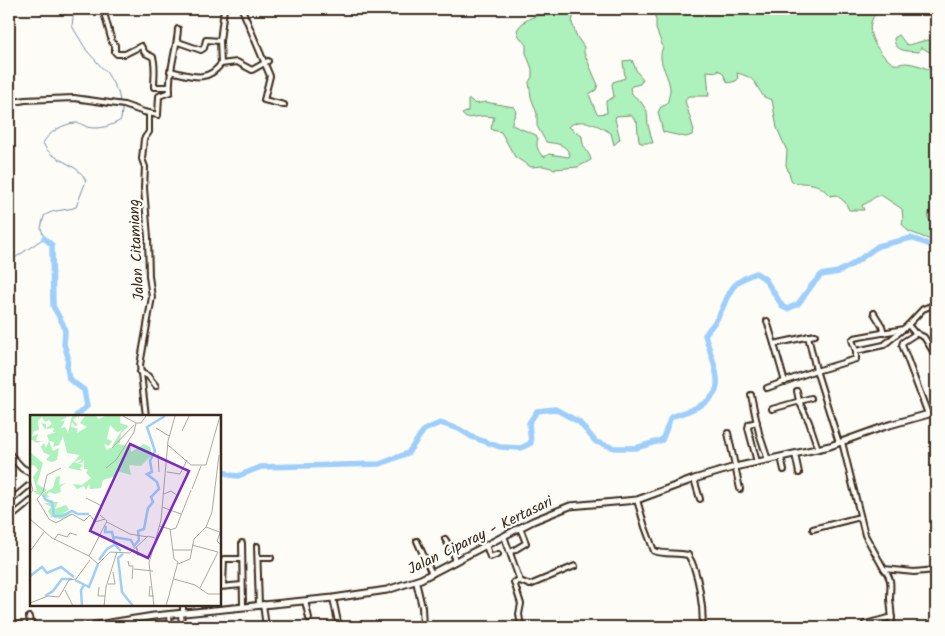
<svg xmlns="http://www.w3.org/2000/svg" width="945" height="636" font-family="Kalam,sans-serif">
	<rect width="100%" height="100%" fill="#fdfcf7"/>
	<filter id="ink" filterUnits="userSpaceOnUse"><feTurbulence type="fractalNoise" baseFrequency=".02" numOctaves="2"/><feDisplacementMap in="SourceGraphic" scale="10" xChannelSelector="R" yChannelSelector="G"/><feConvolveMatrix kernelMatrix="1 2 1 2 8 2 1 2 1" color-interpolation-filters="sRGB"/></filter>
	<g filter="url(#ink)">
		<g fill="#adf1bc" stroke="#748e6d">
			<path d="M552,9H578L574,13L572,23L577,37L584,47V53L598,85L596,90L589,94L596,112L598,114L607,113L606,101L614,97L612,85L613,82L625,78L623,61L632,60L637,72L643,79L640,84L632,86L630,88L632,94L641,102L647,111L648,125L653,143H641L639,142L637,122L631,115L616,116L615,119L620,139L614,145L611,133L609,132C598,125 579,116 569,127L582,136C582,150 589,150 591,160L578,167L555,169L543,166L531,167L515,157L501,132L492,130L491,128L494,117L483,116L466,118L462,114L468,111V100H471L475,104L485,102L514,107L516,112L512,122V125L531,133L536,135L538,139C535,145 539,154 544,157L549,154L569,157L570,155C565,143 557,144 546,142L537,126V114L531,97L529,82L532,77V69L526,53V45L519,36L517,30C524,18 537,14 551,15L553,13Z"/>
			<path d="M652,9H880C864,23 870,40 882,54C885,57 890,62 894,64C898,65 903,63 906,63C917,64 927,68 936,73V211L929,212L928,218L936,227V237L933,241L908,231L902,224L903,219L902,209L881,195C873,196 870,203 862,205L864,210H849L845,202L836,195L830,196C815,180 812,185 792,182L786,165L787,151L777,128L772,100L764,97C754,84 757,78 737,73L738,79L736,81L728,83L722,72L717,70L718,72L707,71L709,96H688L685,101L694,130L692,135L686,137L663,132L658,112L661,107L667,104C668,100 670,94 670,89C669,74 656,62 663,47L656,29V20Z"/>
			<path d="M899,35L906,44L908,45L927,40L936,41V48L931,53L921,47L919,52C908,51 894,52 894,38Z"/>
		</g>
		<g fill="none" stroke-linecap="round" stroke-linejoin="round">
			<path stroke="#768ca2" stroke-width="1" d="M9,262L44,238L41,228L44,216C53,209 66,211 76,207L86,181C79,162 50,162 43,143C48,133 64,123 76,123C80,123 83,125 87,127C99,130 111,126 121,120L122,110L118,92L107,73L87,51L72,26L74,9"/>
			<g stroke="#9ecefa" stroke-width="5.5">
				<path d="M44,238L52,245L53,306L63,324L65,331L64,344L68,357L67,367L69,379L84,390L87,406L76,416"/>
				<path d="M220,470L230,475L238,476L261,467L380,464L408,453L424,430L440,423L459,429L472,437L500,447L521,448L531,443L529,423L537,411L555,409L579,422L596,442L615,448H636L662,440L671,417C731,398 721,387 705,335C708,330 713,325 717,319C730,296 727,283 756,273L765,279L783,307L787,309L798,304L812,285L821,275L838,272L853,264L878,246L911,238L936,247"/>
			</g>
			<g stroke="#3b2a1e" stroke-width="8">
				<g id="street">
					<path d="M103,9L112,42L115,45V52L117,54H125L141,46L145,53L153,57C156,67 154,76 154,87H169"/>
					<path d="M242,9L270,76L264,100L284,105"/>
					<path d="M220,41L224,9"/>
					<path d="M178,42L201,50L204,48L206,40L220,41L221,64L237,62L252,70L268,61"/>
					<path d="M170,71C190,75 206,84 221,64"/>
					<path d="M9,103L25,100L74,98L124,105L144,112L158,115L159,96L170,92C168,70 177,50 178,29"/>
					<path d="M874,313L882,326L884,333"/>
					<path d="M767,321L774,344L815,335"/>
					<path d="M908,325L915,333L924,337L936,356"/>
					<path d="M917,333L903,342L902,345L928,414"/>
					<path d="M808,336L816,370L839,443"/>
					<path d="M774,344L785,382"/>
					<path d="M856,351L884,345L908,325L923,309L936,304"/>
					<path d="M816,371L856,359V351L852,340L854,338L904,329"/>
					<path d="M140,372L148,376L156,386"/>
					<path d="M767,388L816,370"/>
					<path d="M797,391L799,401L809,422L818,449"/>
					<path d="M751,395L759,433L768,460"/>
					<path d="M772,409L811,398"/>
					<path d="M146,416L140,365L152,297L149,276L148,237L144,188L145,167L142,159L144,139L149,132V113"/>
					<path d="M757,422L749,424L748,428L757,462"/>
					<path d="M728,433L740,489"/>
					<path d="M842,442L865,535L884,569L914,572L936,570"/>
					<path d="M795,454L799,473"/>
					<path d="M781,457L784,470"/>
					<path d="M694,479L700,499"/>
					<path d="M637,500L645,527L654,551C665,555 676,552 688,555C699,572 703,606 703,627"/>
					<path d="M9,502L28,486H31"/>
					<path d="M9,519L31,501"/>
					<path d="M813,529L860,517"/>
					<path d="M504,536L520,581"/>
					<path d="M445,539L454,553V562"/>
					<path d="M417,541L432,574"/>
					<path d="M242,543L243,606"/>
					<path d="M486,545L490,557L498,554"/>
					<path d="M257,546L259,605"/>
					<path d="M511,552L526,543L520,528"/>
					<path d="M258,558H271"/>
					<path d="M884,569C893,580 890,586 890,599C891,608 892,618 892,627"/>
					<path d="M416,581L422,607L423,627"/>
					<path d="M223,586L224,559H242"/>
					<path d="M220,587L242,585"/>
					<path d="M333,598L339,627"/>
					<path d="M305,601L309,618"/>
					<path d="M263,604L266,627"/>
					<path d="M183,605V612"/>
					<path d="M181,613L182,627"/>
					<path d="M169,614L170,627"/>
					<path d="M29,617L30,622L35,627"/>
					<path d="M18,625V627"/>
					<path d="M521,627L519,614L521,604L514,582L520,581L530,585L575,566"/>
					<path d="M727,627H735"/>
					<path d="M865,627V624L892,617"/>
				</g>
			</g>
			<g stroke="#3b2a1e" stroke-width="9">
				<g id="secondary">
					<path d="M9,454L22,468L31,473"/>
					<path d="M84,627L154,616L333,598L387,590L421,579L533,521L570,506L637,500L694,479L735,467L830,446L886,426L936,412"/>
				</g>
			</g>
			<use href="#street" stroke="#fdfcf7" stroke-width="4"/>
			<use href="#secondary" stroke="#fdfcf7" stroke-width="5"/>
		</g>
	</g>
	<g text-anchor="middle" stroke-width="4.5" stroke-linejoin="round" paint-order="stroke">
		<g font-size="15" fill="#3b2a1e" stroke="#fdfcf7">
			<text transform="translate(136 250) rotate(-93)" y="5">Jalan Citamiang</text>
			<text transform="translate(480 535) rotate(-26)" y="5">Jalan Ciparay - Kertasari</text>
		</g>
	</g>
	<g transform="translate(30 415)">
		<rect width="191" height="191" fill="#fdfcf7"/>
		<path d="M0,1H39L30,6H35L31,13L35,12L38,18L42,1H49L48,5V1L43,5L48,10L45,11L42,7L41,12L47,13V18L57,12L50,8L55,1H66L69,4L75,1H90V8L99,11L91,18L90,28L82,31L92,15L87,17L80,10L77,24L82,26L79,31L74,29L77,35L88,29L100,31L101,37L114,29L120,32L122,40L111,51L99,50L101,60L87,56V61L73,65L71,73L60,74L59,69L56,75L54,71L47,74L43,69L52,70L61,63L56,58L58,54H54V45L52,48H48L52,44L44,47L53,50L50,53L52,56L38,53L50,40L37,38L33,21L29,30L23,32L24,27L19,26L17,20L26,17H23L24,13L15,14L11,8L16,9V13L22,9L19,5L15,7L12,2L8,6L9,15L4,16L2,21L8,19L6,26H12L7,28L0,24ZM19,26L23,36L29,33L27,45L22,47L16,45L20,40L14,38L11,32L14,28L16,33ZM0,37L13,48L7,69L17,75L10,80L23,73L26,62L30,61L29,70L36,68L30,72L31,77L25,79L19,77L17,80L20,82L14,83L19,87H28L25,94L36,90L39,95L33,98H39L41,100L32,104L24,103V100L22,103L18,96L21,92L14,88H19L14,85L13,80L6,79L5,77H3L4,76H7L3,62L8,55L4,50L0,51Z" fill="#adf1bc"/>
		<path fill="none" stroke="#9ecefa" stroke-width="2.5" d="M13,80L16,85L22,87L24,101H32L42,96L48,99H59M76,111L75,117H82L85,130L91,136M84,122L101,125L104,131L109,125L108,116L114,114L118,93L123,87L121,82L129,74L127,67L117,59L122,57L120,46L125,36L117,12L135,1M93,139L88,143L92,177L103,191M69,145L77,134L84,130M0,161L12,152L17,158L31,152L44,162M45,165L59,172L68,149M15,181L23,176L32,164H42M52,191L51,175L54,170"/>
		<path fill="none" stroke="#afa8a0" stroke-width="1" d="M93,1L106,8H111L116,1M126,13L139,21M152,16L159,1M138,30L161,50H176L190,1M82,33L104,10M128,39L129,57M31,53L17,60L13,77L7,84L19,104L26,108L42,99L54,106L60,100L65,107L75,104M76,53L86,45L104,17L106,8M137,57L150,59L157,45M0,65L3,75L0,79M162,74L171,51M134,79L141,76L148,81M56,83L72,91M132,92L151,99M0,104L22,123L59,141L68,149L80,137L100,138L118,121L125,123M77,107L100,119L118,122M129,111L140,114L144,144L148,147L136,191M176,112L192,118M140,115L146,113L161,75M190,118L187,126L192,131M24,125L28,119L37,122L40,118L47,120M162,130L188,137L170,173M106,132L109,140H107V133M1,135L14,117M143,135H162M59,141L77,106L70,100M98,146L99,151H103L102,164M148,149L160,144L164,124L176,112L182,97L189,40M104,154L123,156M144,164L165,170L178,179H192M78,169H85L83,157M120,171L119,181H124M69,172L68,181H75M35,175L43,191M0,188L18,181L29,182L39,165L46,164L60,145M74,191L76,172L87,137M124,191L119,148L131,105L138,26L145,1"/>
		<path fill="#7b2cbf" fill-opacity="0.15" stroke="#7b2cbf" stroke-width="2.5" d="M100,29L159,56L118,143L60,116Z"/>
		<rect width="191" height="191" fill="none" stroke="#3b2a1e" stroke-width="2.5"/>
	</g>
	<rect width="945" height="636" fill="none" stroke="#fdfcf7" stroke-width="30"/>
	<rect x="15" y="15" width="915" height="606" fill="none" stroke="#3b2a1e" stroke-width="2" filter="url(#ink)"/>
</svg>
